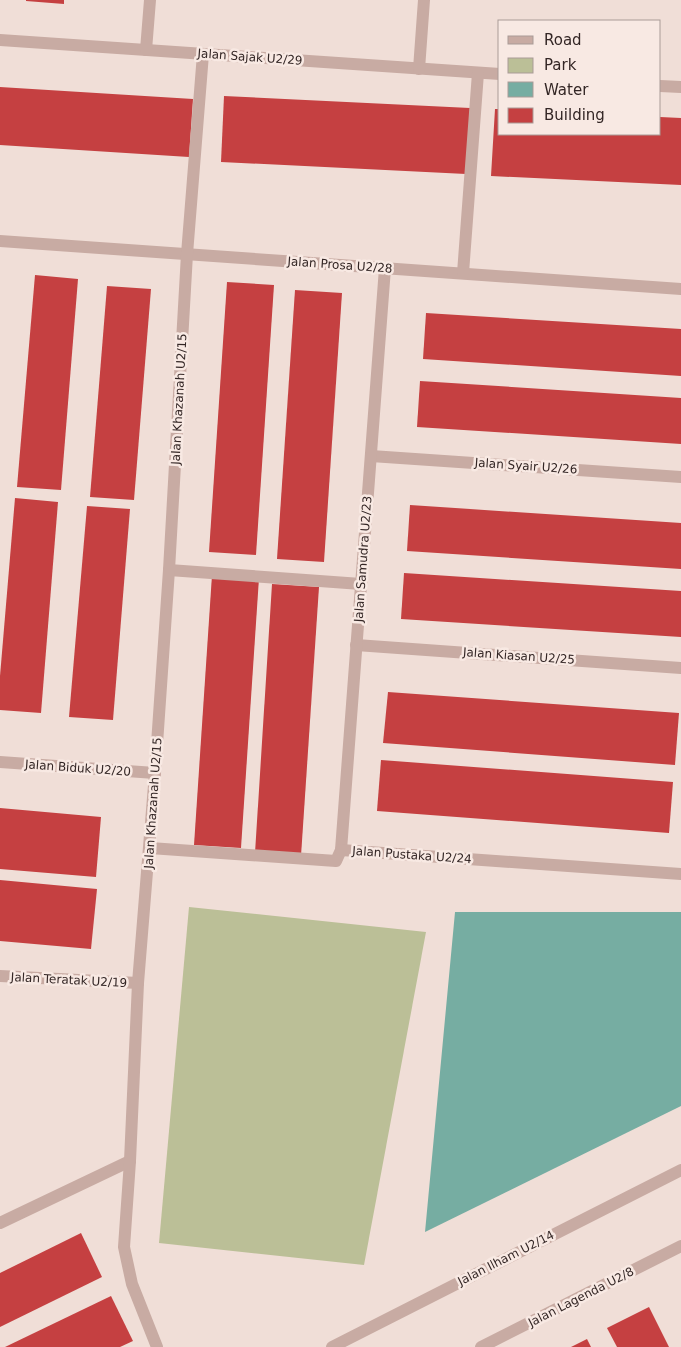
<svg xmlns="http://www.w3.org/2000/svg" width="681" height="1347" font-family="'DejaVu Sans',sans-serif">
	<rect width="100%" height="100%" fill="#f0ded7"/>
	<path fill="#bbbf97" d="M189,907L426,932L364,1265L159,1243Z"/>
	<path fill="#76ada2" d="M455,912H681V1106L425,1232Z"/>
	<g fill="#c54041">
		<path d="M26,0H64V4L26,1Z"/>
		<path d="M0,87L193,99L189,157L0,145Z"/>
		<path d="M224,96L470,108L466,174L221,162Z"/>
		<path d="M495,109H500V134H660V117L681,118V185L491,176Z"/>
		<path d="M35,275L78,279L61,490L17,487Z"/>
		<path d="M227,282L274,285L256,555L209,552Z"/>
		<path d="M107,286L151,289L134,500L90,497Z"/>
		<path d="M295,290L342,293L324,562L277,559Z"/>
		<path d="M426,313L681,329V376L423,359Z"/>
		<path d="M420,381L681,398V444L417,427Z"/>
		<path d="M15,498L58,502L41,713L0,710V676Z"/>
		<path d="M410,505L681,523V569L407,551Z"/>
		<path d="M87,506L130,509L113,720L69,717Z"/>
		<path d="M404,573L681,591V637L401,619Z"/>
		<path d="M212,575L259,578L241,848L194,845Z"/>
		<path d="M272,584L319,587L301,856L255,853Z"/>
		<path d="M388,692L679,713L675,765L383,743Z"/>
		<path d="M381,760L673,782L669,833L377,811Z"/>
		<path d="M0,808L101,817L96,877L0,869Z"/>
		<path d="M0,880L97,889L91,949L0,941Z"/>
		<path d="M81,1233L102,1277L0,1327V1273Z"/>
		<path d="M111,1296L133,1341L120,1347H5Z"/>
		<path d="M649,1307L669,1347H617L607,1328Z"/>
		<path d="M587,1339L591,1347H571Z"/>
	</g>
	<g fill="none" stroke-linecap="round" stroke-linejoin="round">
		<g stroke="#c8aba3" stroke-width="12">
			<path d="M0,40L500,74"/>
			<path d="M146,50L150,0"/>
			<path d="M419,69L424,0"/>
			<path d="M660,86L681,87"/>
			<path d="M0,241L681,289"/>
			<path d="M463,273L478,73"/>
			<path d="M371,456L681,477"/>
			<path d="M169,570L361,584"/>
			<path d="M356,645L681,668"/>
			<path d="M0,762L155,773"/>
			<path d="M150,848L336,861L341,850L385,268"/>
			<path d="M341,850L681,874"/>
			<path d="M0,976L138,983"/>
			<path d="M0,1223L130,1161"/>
			<path d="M157,1347L132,1284L124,1247L130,1161L138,983L155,773L169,570L187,254L203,54"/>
			<path d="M332,1347L681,1170"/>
			<path d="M481,1347L681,1246"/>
		</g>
	</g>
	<g text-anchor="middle" stroke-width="5" stroke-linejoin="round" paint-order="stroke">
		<g font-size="12" fill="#332625" stroke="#f8e9e3">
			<text transform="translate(250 57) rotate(4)" y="4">Jalan Sajak U2/29</text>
			<text transform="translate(340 265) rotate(4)" y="4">Jalan Prosa U2/28</text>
			<text transform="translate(179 399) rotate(-87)" y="4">Jalan Khazanah U2/15</text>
			<text transform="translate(526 466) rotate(4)" y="4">Jalan Syair U2/26</text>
			<text transform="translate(363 559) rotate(-86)" y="4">Jalan Samudra U2/23</text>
			<text transform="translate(519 656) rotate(4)" y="4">Jalan Kiasan U2/25</text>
			<text transform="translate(78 768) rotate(4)" y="4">Jalan Biduk U2/20</text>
			<text transform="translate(153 803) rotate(-86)" y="4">Jalan Khazanah U2/15</text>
			<text transform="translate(412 855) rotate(4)" y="4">Jalan Pustaka U2/24</text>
			<text transform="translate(69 980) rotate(3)" y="4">Jalan Teratak U2/19</text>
			<text transform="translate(506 1258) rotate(-27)" y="4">Jalan Ilham U2/14</text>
			<text transform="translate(581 1297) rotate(-27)" y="4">Jalan Lagenda U2/8</text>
		</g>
	</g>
	<rect x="498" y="20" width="162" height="115" fill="#f8e9e3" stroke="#a99b97"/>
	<rect x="508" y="36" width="25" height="8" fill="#c8aba3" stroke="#a99b97"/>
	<text x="544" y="45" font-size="15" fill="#332625">Road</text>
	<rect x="508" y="58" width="25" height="15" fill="#bbbf97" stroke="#a99b97"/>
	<text x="544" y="70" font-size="15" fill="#332625">Park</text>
	<rect x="508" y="82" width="25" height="15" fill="#76ada2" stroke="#a99b97"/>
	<text x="544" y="95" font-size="15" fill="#332625">Water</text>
	<rect x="508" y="108" width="25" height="15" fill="#c54041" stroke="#a99b97"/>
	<text x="544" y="120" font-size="15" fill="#332625">Building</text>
</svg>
